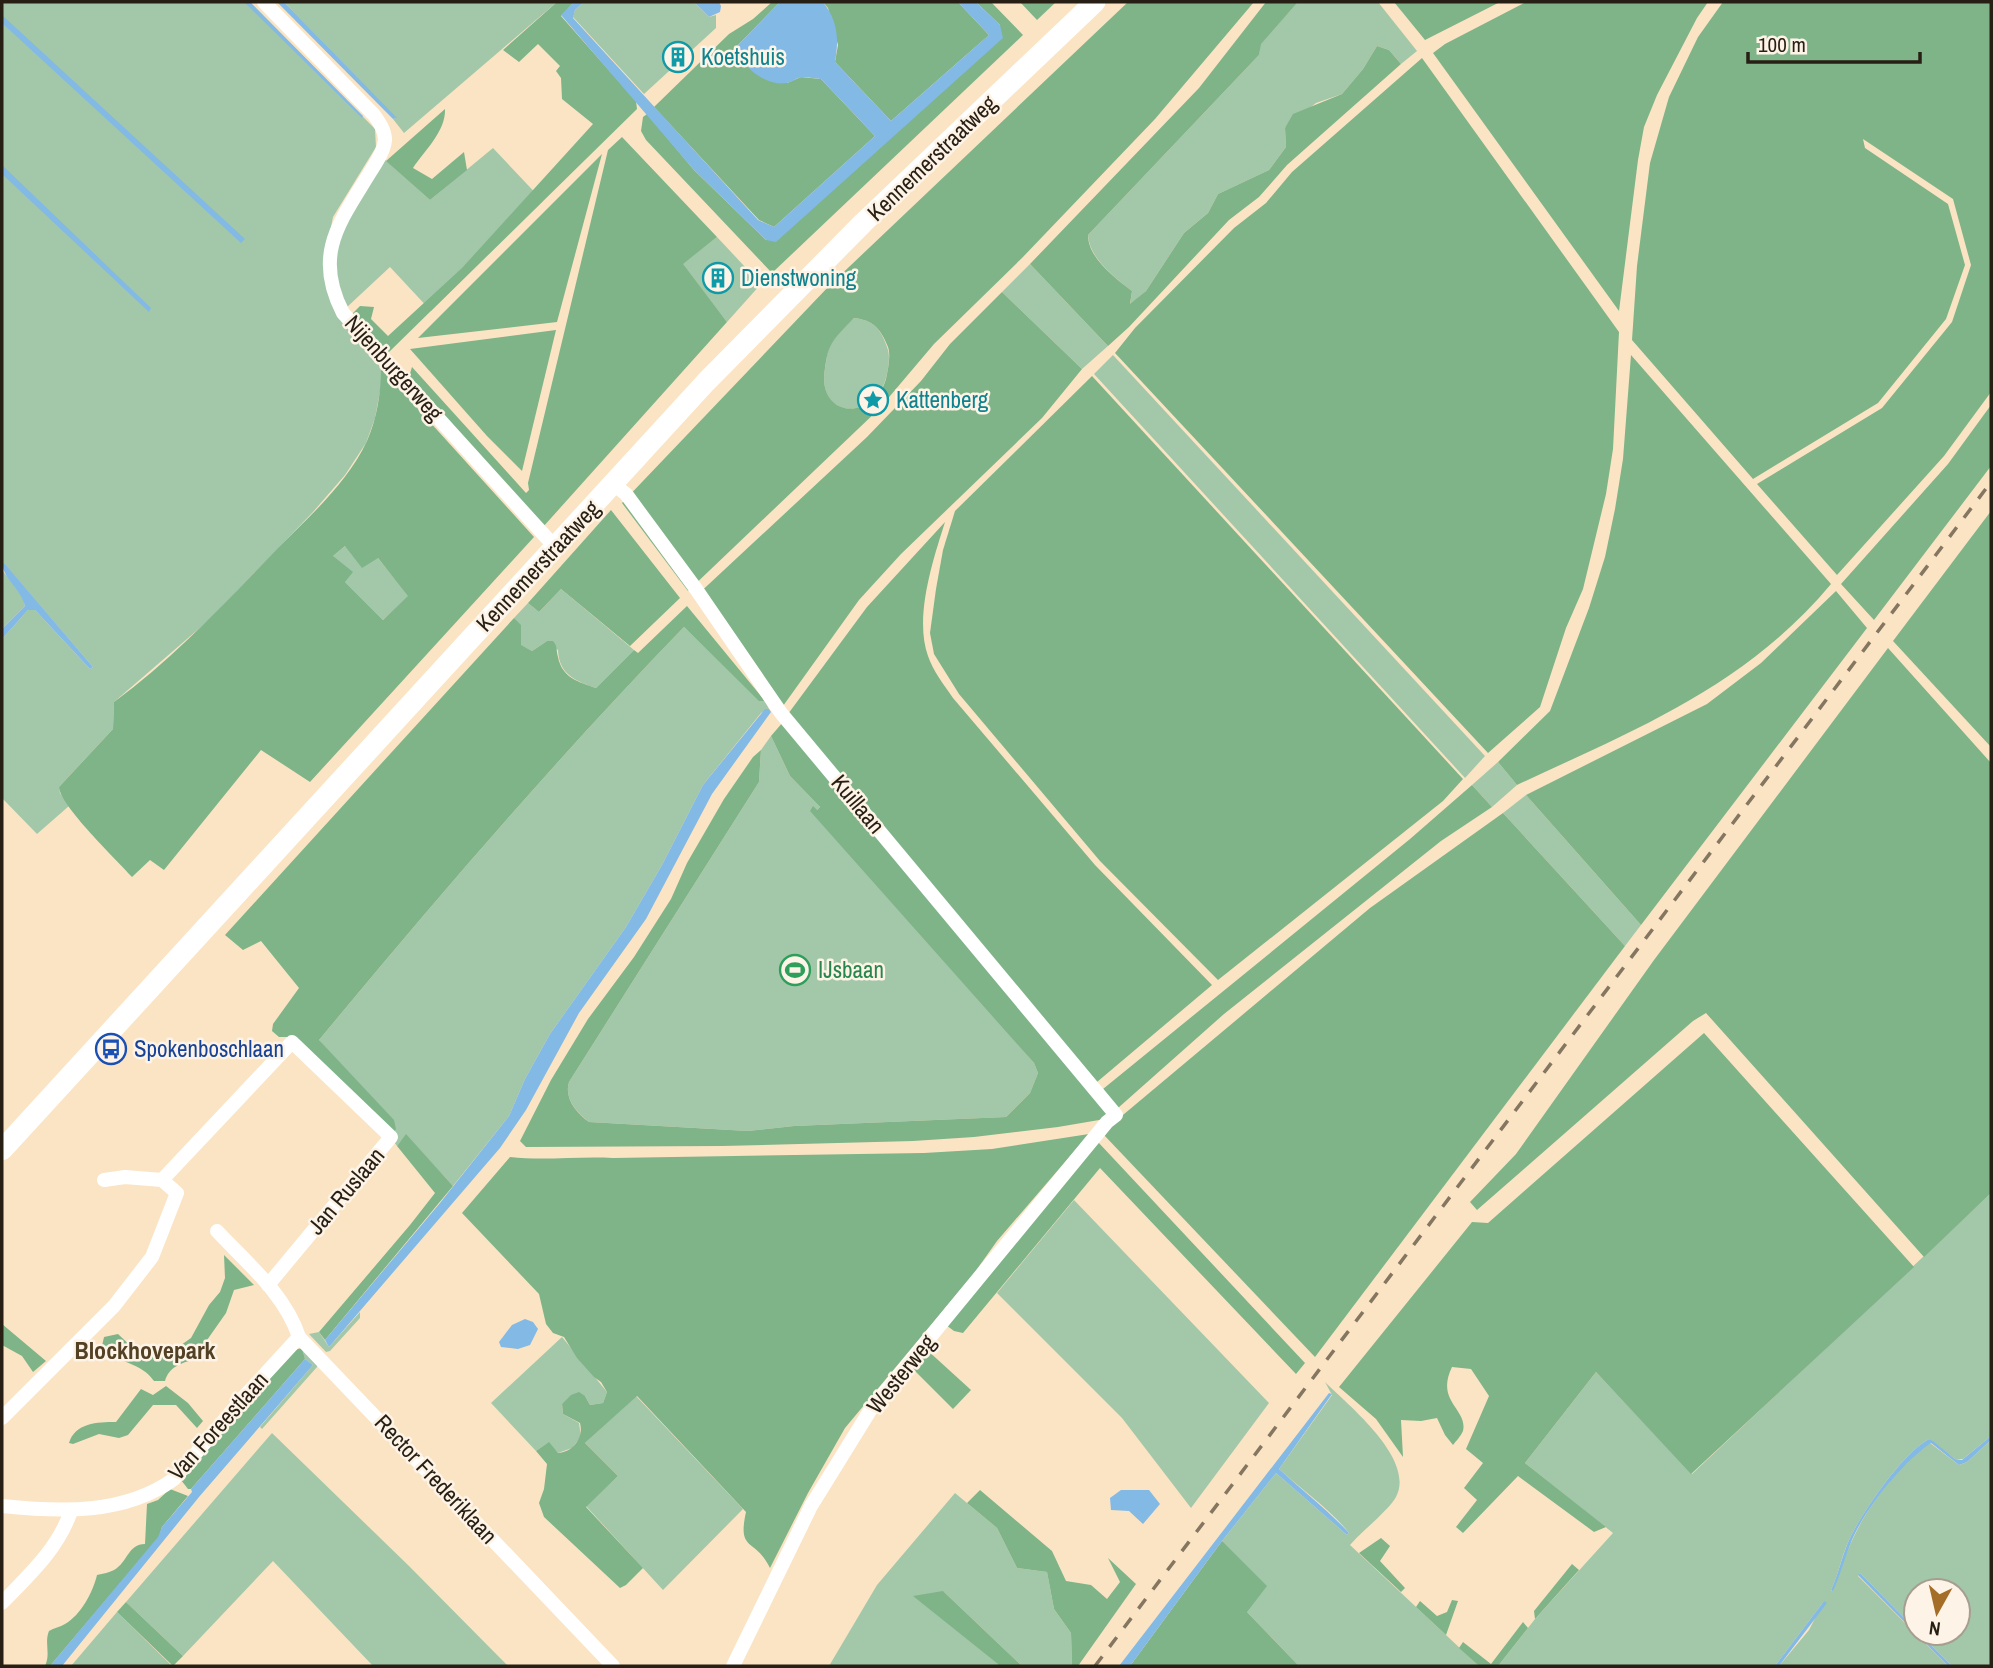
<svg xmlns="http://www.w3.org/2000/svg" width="1993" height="1668" font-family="'Archivo Narrow',sans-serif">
	<rect width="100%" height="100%" fill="#fbe4c4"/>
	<g fill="#a3c8a9">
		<path d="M2,2H250L375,129L376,147L333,217L326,252L352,330L381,368V386L375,418L366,443L345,475L313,512L209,620L114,702L113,729L59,787L60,793L69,806L37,834L2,798V639L28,610H35L90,669L93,667L2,561Z"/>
		<path d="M284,2H557L404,133L393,119L396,118Z"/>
		<path d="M584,2H694L709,17L716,15V28L644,94L573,17L575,10Z"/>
		<path d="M1298,2H1378L1417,51L1401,64L1389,50L1377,46L1363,69L1342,94L1316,103L1285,128L1286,147L1269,170L1218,194L1208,213L1184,233L1146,291L1130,305L1132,291C1115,278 1089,258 1088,235L1259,55L1260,44Z"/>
		<path d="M493,148L543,201L431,311L390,267L346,308L333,273L339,230L382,157L430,200Z"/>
		<path d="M717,237L761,284L727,322L682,264Z"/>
		<path d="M1030,264L1108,346L1082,369L1002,292Z"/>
		<path d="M854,318C873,320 881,329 887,347C891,356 888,369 886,378C874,421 816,420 825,368C826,362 827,353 829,347C834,336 846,327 854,318Z"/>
		<path d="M1113,355L1485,756L1465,778L1094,374Z"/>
		<path d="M345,546L377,557L409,596L383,620L345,582L333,556Z"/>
		<path d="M2,570L23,597L25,606L2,629Z"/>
		<path d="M561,589L634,650L596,688C576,681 559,675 558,650L547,641L532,651L520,645L521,632L514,618L528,603L539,612Z"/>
		<path d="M684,627L759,700L765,701L769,709L761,713L703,785L662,865L626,927L550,1034L525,1079L509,1116L453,1186L406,1135L397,1146L319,1040C436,899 556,759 684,627Z"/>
		<path d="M771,736L790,776L820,807L817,810L1034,1063L1038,1073L1030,1093L1006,1117L794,1126L748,1131L589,1122C576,1112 564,1098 569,1082L759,782L761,750Z"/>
		<path d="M1498,762L1517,785L1492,807L1472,785Z"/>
		<path d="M1526,795L1641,925L1625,946L1503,813Z"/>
		<path d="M1991,1193V1436L1963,1459H1955L1929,1439C1903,1453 1863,1511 1850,1538C1842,1554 1839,1573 1831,1590L1832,1591C1838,1576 1843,1560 1850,1545C1866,1507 1898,1467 1930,1443L1959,1465L1967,1462L1991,1440V1666H1952L1919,1633H1958V1591H1916V1630L1860,1573L1858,1576L1948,1666H1779L1809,1630L1824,1601L1775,1666H1498L1535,1619L1613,1533L1525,1463L1596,1372L1692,1474Z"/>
		<path d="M1074,1200L1269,1403L1191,1508L1122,1418L997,1293Z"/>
		<path d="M360,1312V1318L330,1351L326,1352L309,1334L319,1332L329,1347Z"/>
		<path d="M562,1337L607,1392L603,1403L590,1405L585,1396L562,1404L563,1414L579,1423L581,1437L572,1448L558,1453L548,1443L536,1451L491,1403Z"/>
		<path d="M302,1348L318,1364L317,1367L262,1429L260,1427L313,1365L305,1359Z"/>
		<path d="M1325,1382C1348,1405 1416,1459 1396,1497C1388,1511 1362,1531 1350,1545L1479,1666H1299L1247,1612L1222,1541L1276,1473L1347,1535L1349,1533C1331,1510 1302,1490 1279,1469L1332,1395Z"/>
		<path d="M636,1396L743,1509L663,1590L586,1506L618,1476L585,1443Z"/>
		<path d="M272,1433L409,1566L508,1666H373L273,1561L183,1656L126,1602Z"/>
		<path d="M955,1493L997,1528L1017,1568L1047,1572L1054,1609L1071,1633L1072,1666H1022L943,1591L999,1665L997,1666H829L877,1585Z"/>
		<path d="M117,1612L172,1666H71Z"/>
	</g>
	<g fill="#7eb488" fill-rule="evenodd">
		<path d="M557,2H574L561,16L636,101L637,109L387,354L352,314L360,306L374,307L371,319L388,336L462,268L593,124L562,99L561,78L556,71L560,66L538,44L519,62L503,50Z"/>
		<path d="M772,2H780L738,45L743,63L762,77L787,83L801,77L821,79L875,136L774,227L759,220L654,107L729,34L753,19Z"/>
		<path d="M823,2H958L989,35L891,121L835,62L838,45L828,8Z"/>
		<path d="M976,2H991L1023,35L772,273L646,140L641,131L643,117L647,114L694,170L766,240L1000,25Z"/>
		<path d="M1020,2H1056L1037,20Z"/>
		<path d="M1128,2H1254L1155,119L1022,258L934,344L879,409L688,591L622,503L830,285ZM854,318C873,320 881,329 888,347C891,356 888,369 886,379C874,421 816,419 825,368C826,362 827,353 830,347C835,336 846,327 854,318Z"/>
		<path d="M1266,2H1298L1261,44L1259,55L1088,235C1088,258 1115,278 1132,291L1130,304L1146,291L1184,233L1208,213L1218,194L1269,170L1286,147L1285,128L1293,114L1342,94L1363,69L1377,46L1389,50L1401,64L1287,165L1259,197L1229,220L1129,327L1108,346L1030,264L1199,88Z"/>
		<path d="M1394,2H1500L1425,40Z"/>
		<path d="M1526,2H1708L1697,18L1657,95L1644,127L1638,160L1619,311L1433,53L1445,44Z"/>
		<path d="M1723,2H1991V392L1944,456L1837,575L1757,484L1882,408L1952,322L1971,265L1953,199L1863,139L1865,148L1948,204L1965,265L1946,319L1878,403L1753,479L1632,340L1637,266L1650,163L1669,97L1698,37Z"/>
		<path d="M1422,58L1619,332L1613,449L1606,494L1583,589L1566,628L1540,707L1488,753L1115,353L1135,328L1234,228L1266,203L1292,172Z"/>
		<path d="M445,109C446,131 425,150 413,168L432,179L464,152L467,170L430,200L386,161Z"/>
		<path d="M622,137L717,237L683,264L727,322L543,527L408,380L412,367L526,493L529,490L528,483L608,150Z"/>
		<path d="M602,154L557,322L418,338Z"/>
		<path d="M1002,292L1082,369L1042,418L901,554L859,600L783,706L694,598L867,437L921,381L950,344Z"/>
		<path d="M556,330L522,471L487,436L410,349Z"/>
		<path d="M1631,355L1831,584C1745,687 1634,730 1517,785L1498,762L1550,711L1589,608L1605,557L1615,509L1623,459Z"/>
		<path d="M381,368L534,537L310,782L261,750L164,870L150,860L132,877C117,860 60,806 59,787L113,729L114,702C174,658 226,602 278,548C310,516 348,482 367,441C377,418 381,393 381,368ZM345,546L362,568L378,558L408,596L383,620L345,582L353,572L333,556Z"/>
		<path d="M1092,376L1463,779L1443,801L1218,980L1100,861L959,694L934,654L930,633L936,589L943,550L955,511Z"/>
		<path d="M1991,405V466L1874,620L1841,584L1948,464Z"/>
		<path d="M611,510L680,598L630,646L561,589L539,612L528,603Z"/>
		<path d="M1991,511V747L1893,641Z"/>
		<path d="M945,522C933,560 914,617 928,656C933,671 944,685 953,698L1095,865L1212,985L1097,1082L788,714L867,607Z"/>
		<path d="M1836,591L1867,628L1641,925L1526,795L1707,704L1761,663Z"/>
		<path d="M687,606L765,701H759L684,627C556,759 436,899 319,1040L394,1120L396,1129L393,1134L292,1037H279L272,1031L273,1024L299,988L261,941L243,950L225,935L514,618L521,625V645L532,651L547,641H553C558,647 556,650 558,657C562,678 579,682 596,688L634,650L638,653Z"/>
		<path d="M1888,648L1991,763V1193L1924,1257L1706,1013L1693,1021L1477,1210L1470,1202L1516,1154L1654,960Z"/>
		<path d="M783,722L1110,1115L1105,1119L1058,1127L974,1137L913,1141L722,1146L526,1147L520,1141L551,1080L588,1019L634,957L671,899L687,863L724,799L753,757L761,750L759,782L569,1082C564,1098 576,1113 589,1122L748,1131L794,1126L1006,1117L1030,1093L1038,1073L1034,1063L810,811L813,806L817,810L820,807L790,776L771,736Z"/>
		<path d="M1472,785L1492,807L1441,841L1224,1014L1118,1108L1103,1089L1410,839Z"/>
		<path d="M1503,813L1625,946L1315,1357L1104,1135L1111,1125L1370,908Z"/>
		<path d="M1704,1033L1914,1267L1691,1474L1596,1372L1525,1463L1606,1527L1594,1532L1518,1476L1463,1533L1456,1527L1477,1500L1464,1488L1483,1463L1466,1449L1489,1396L1471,1369L1452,1367C1435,1402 1468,1409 1463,1431C1461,1436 1456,1441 1453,1445L1445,1435L1437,1418L1421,1421L1401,1420L1403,1457L1376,1419L1339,1387L1472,1222L1488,1223Z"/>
		<path d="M406,1134L453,1186L325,1340L319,1332L410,1225L435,1193L397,1146Z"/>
		<path d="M1089,1134L997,1241L975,1272L845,1428L808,1493L770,1568C755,1537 737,1553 746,1512L637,1396L585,1443L618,1476L586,1507L643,1568L626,1585L620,1588L544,1517L539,1503L544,1489L547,1464L536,1451L549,1442L558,1453C573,1452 584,1438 580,1423L563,1414L562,1404L571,1395L579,1392L585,1396L590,1405L603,1403L607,1392L601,1382L594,1377L577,1358L564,1337L553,1333L546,1324L539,1294L462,1213L510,1157C544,1161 578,1156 613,1158L924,1153L992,1149Z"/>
		<path d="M1098,1142L1305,1363L1296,1374L1100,1168L963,1333L954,1331L946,1325Z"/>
		<path d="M224,1255L254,1285L234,1290L226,1313L193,1360C181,1363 169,1367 165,1381H154C141,1362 120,1365 102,1346L104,1337L118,1334L135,1350L158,1355L174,1350L191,1338L209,1305L220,1292L225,1278Z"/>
		<path d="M2,1324L46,1361L33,1372L22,1356L2,1345Z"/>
		<path d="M302,1348L305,1359L191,1489H188L181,1480L185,1473L294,1350Z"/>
		<path d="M926,1349L971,1390L953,1409L911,1367Z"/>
		<path d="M166,1386L188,1403L203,1421L197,1428L176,1405H153L128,1435L119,1438L99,1434L73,1444L69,1443C75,1423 97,1422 116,1422L141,1389L153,1395Z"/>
		<path d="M170,1489L188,1496L162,1527L159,1537L50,1666H45C51,1654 44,1643 49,1631C54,1628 60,1627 65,1624C81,1615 93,1592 97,1575C103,1574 110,1572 114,1570C128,1562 128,1544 145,1544L147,1504L158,1500Z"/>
		<path d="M980,1490L1052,1551L1066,1581L1091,1585L1107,1599L1120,1582L1108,1558L1136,1584L1078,1666H1072L1071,1633L1054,1609L1047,1572L1017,1568L997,1528L967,1503Z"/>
		<path d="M1381,1538L1390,1546L1380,1561L1405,1588L1401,1592L1359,1553Z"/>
		<path d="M1222,1541L1267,1586L1247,1612L1299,1666H1130Z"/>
		<path d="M1572,1564L1579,1570L1535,1619L1534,1611Z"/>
		<path d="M943,1591L1022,1666H997L998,1664L913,1596Z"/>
		<path d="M1452,1600L1458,1601L1446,1635L1416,1607L1420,1601L1437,1616L1447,1612Z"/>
		<path d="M126,1602L183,1656L173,1666L117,1612Z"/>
		<path d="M1523,1622L1528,1628L1498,1666H1479L1459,1648L1463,1642L1491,1664Z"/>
	</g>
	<g fill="#82b9e5">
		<path d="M244,2H250L363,116L362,118Z"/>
		<path d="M277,2H284L397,118L393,119Z"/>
		<path d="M574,2H584L575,10L573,18L758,220L774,227L875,136L821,79C813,78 805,76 798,78C794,80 791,82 787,83C767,87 738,66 738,45L780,2H823C838,21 839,39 835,62L891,121L989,35L958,2H976L1000,25L1003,38L776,242L766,240L694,170L561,15Z"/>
		<path d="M694,2H719L721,6L720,12L709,17Z"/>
		<path d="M2,15L245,239L241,243L2,23Z"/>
		<path d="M2,165L151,308L149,312L2,174Z"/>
		<path d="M2,561L5,564L93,667L90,669L35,610H28L2,639V629L25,606C21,588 2,579 2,561Z"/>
		<path d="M765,709H769L771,712L712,794L646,919L579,1013L526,1110L500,1148L329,1347L325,1340L440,1203L509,1116L525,1079L550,1034L626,927L662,865L703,785Z"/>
		<path d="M525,1319L533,1322L538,1329L530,1345L518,1349L501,1347L499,1342L512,1325Z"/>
		<path d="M305,1359L313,1365L199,1497L62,1666H50L158,1537L162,1527L192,1492L191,1489Z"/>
		<path d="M1329,1393L1332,1394L1279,1469C1303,1491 1328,1510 1349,1533L1347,1535L1276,1473L1222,1541L1130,1666H1119Z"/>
		<path d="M1991,1436V1440L1967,1462L1959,1465L1931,1443C1902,1463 1862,1512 1850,1545C1844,1560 1840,1576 1833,1591L1831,1590C1839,1573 1842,1555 1850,1538C1863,1511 1903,1453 1929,1439L1933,1441L1955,1459L1962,1460Z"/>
		<path d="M1121,1490H1149L1160,1504L1143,1524L1129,1511L1111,1510L1110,1498Z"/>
		<path d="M1860,1573L1916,1630V1633H1919L1952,1666H1948L1858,1575Z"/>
		<path d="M1824,1601L1827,1603L1779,1666H1775Z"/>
	</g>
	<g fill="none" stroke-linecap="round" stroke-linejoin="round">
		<g stroke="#fff" stroke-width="14">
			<path d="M264,2L374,115C379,122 385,130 385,140C384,152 375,164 369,174C339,223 313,255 343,313L555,547"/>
			<path d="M613,484L626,494L696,589L781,713L1116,1115L1107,1122L871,1409L811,1506L733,1666"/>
			<path d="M162,1180L292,1042L391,1137L268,1285"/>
			<path d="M217,1231C247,1263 285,1294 299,1337L613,1666"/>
			<path d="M2,1418L114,1306L152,1257L177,1193L162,1180L125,1177L104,1180"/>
			<path d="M2,1506C60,1512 124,1515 174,1479L243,1398L299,1337"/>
			<path d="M2,1603C29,1575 58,1549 71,1511"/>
		</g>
		<path stroke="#fff" stroke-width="21" d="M2,1150L706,382L863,223L1095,2"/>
		<path stroke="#847661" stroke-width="3.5" stroke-dasharray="12 12" stroke-linecap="butt" d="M1095,1666L1991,482"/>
	</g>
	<defs>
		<g id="building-ring" transform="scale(1.575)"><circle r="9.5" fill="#fdf3e6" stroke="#0f9aa8" stroke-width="1.5"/><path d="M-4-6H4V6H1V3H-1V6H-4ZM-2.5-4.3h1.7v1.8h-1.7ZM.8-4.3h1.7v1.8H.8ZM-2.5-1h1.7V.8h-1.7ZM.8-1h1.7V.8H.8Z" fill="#0f9aa8"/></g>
		<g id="sight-ring" transform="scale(1.575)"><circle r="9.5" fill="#fdf3e6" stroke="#0f9aa8" stroke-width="1.5"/><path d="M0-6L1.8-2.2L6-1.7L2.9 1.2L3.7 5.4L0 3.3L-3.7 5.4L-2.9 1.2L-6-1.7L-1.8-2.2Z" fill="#0f9aa8"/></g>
		<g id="stadium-ring" transform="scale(1.575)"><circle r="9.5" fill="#fdf3e6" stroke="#2e9e5b" stroke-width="1.5"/><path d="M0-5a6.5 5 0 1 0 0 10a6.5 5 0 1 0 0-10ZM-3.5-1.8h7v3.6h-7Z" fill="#2e9e5b"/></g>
		<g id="bus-ring" transform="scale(1.575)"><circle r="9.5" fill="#fdf3e6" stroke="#1a4fb4" stroke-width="1.5"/><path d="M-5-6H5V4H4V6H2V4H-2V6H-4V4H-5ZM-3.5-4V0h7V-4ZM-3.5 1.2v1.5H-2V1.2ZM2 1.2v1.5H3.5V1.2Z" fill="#1a4fb4"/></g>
	</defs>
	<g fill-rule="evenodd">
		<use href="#building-ring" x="678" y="57"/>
		<use href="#building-ring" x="718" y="278"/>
		<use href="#sight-ring" x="873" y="400"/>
		<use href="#stadium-ring" x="795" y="970"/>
		<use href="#bus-ring" x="111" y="1049"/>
	</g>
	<g text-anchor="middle" stroke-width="5" stroke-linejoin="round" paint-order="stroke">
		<g font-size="23" fill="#0d838f" stroke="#fdf3e6" text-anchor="start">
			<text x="701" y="65">Koetshuis</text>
			<text x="741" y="286">Dienstwoning</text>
			<text x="896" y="408">Kattenberg</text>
		</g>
		<g font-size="23" fill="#271f13" stroke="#fdf3e6">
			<text transform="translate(932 158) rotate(-44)" y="8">Kennemerstraatweg</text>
			<text transform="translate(394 368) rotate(48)" y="8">Nijenburgerweg</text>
			<text transform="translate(538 566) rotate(-47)" y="8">Kennemerstraatweg</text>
			<text transform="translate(858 804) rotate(50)" y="8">Kuillaan</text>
			<text transform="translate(346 1191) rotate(-50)" y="8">Jan Ruslaan</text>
			<text transform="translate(901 1374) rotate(-51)" y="8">Westerweg</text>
			<text transform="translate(218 1426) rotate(-48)" y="8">Van Foreestlaan</text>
			<text transform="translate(436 1479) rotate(47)" y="8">Rector Frederiklaan</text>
		</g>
		<g font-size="23" fill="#27864d" stroke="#fdf3e6" text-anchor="start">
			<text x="818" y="978">IJsbaan</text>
		</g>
		<g font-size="23" fill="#164399" stroke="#fdf3e6" text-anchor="start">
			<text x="134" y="1057">Spokenboschlaan</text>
		</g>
		<g font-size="24" font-weight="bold" fill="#534125" stroke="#fdf3e6">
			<text x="145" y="1359">Blockhovepark</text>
		</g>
	</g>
	<rect width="1993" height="1668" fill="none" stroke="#271f13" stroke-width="7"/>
	<g transform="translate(1937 1612) rotate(188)"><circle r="33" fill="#fdf3e6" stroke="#a79e92" stroke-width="2"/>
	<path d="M0-5L12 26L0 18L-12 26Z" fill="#a46d28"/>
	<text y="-10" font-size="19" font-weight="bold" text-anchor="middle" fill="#271f13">N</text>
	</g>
	<path d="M1748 52v10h172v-10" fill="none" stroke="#271f13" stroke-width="3.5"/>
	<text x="1758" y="52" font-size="21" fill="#271f13" stroke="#fdf3e6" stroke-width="5" paint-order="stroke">100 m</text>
</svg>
